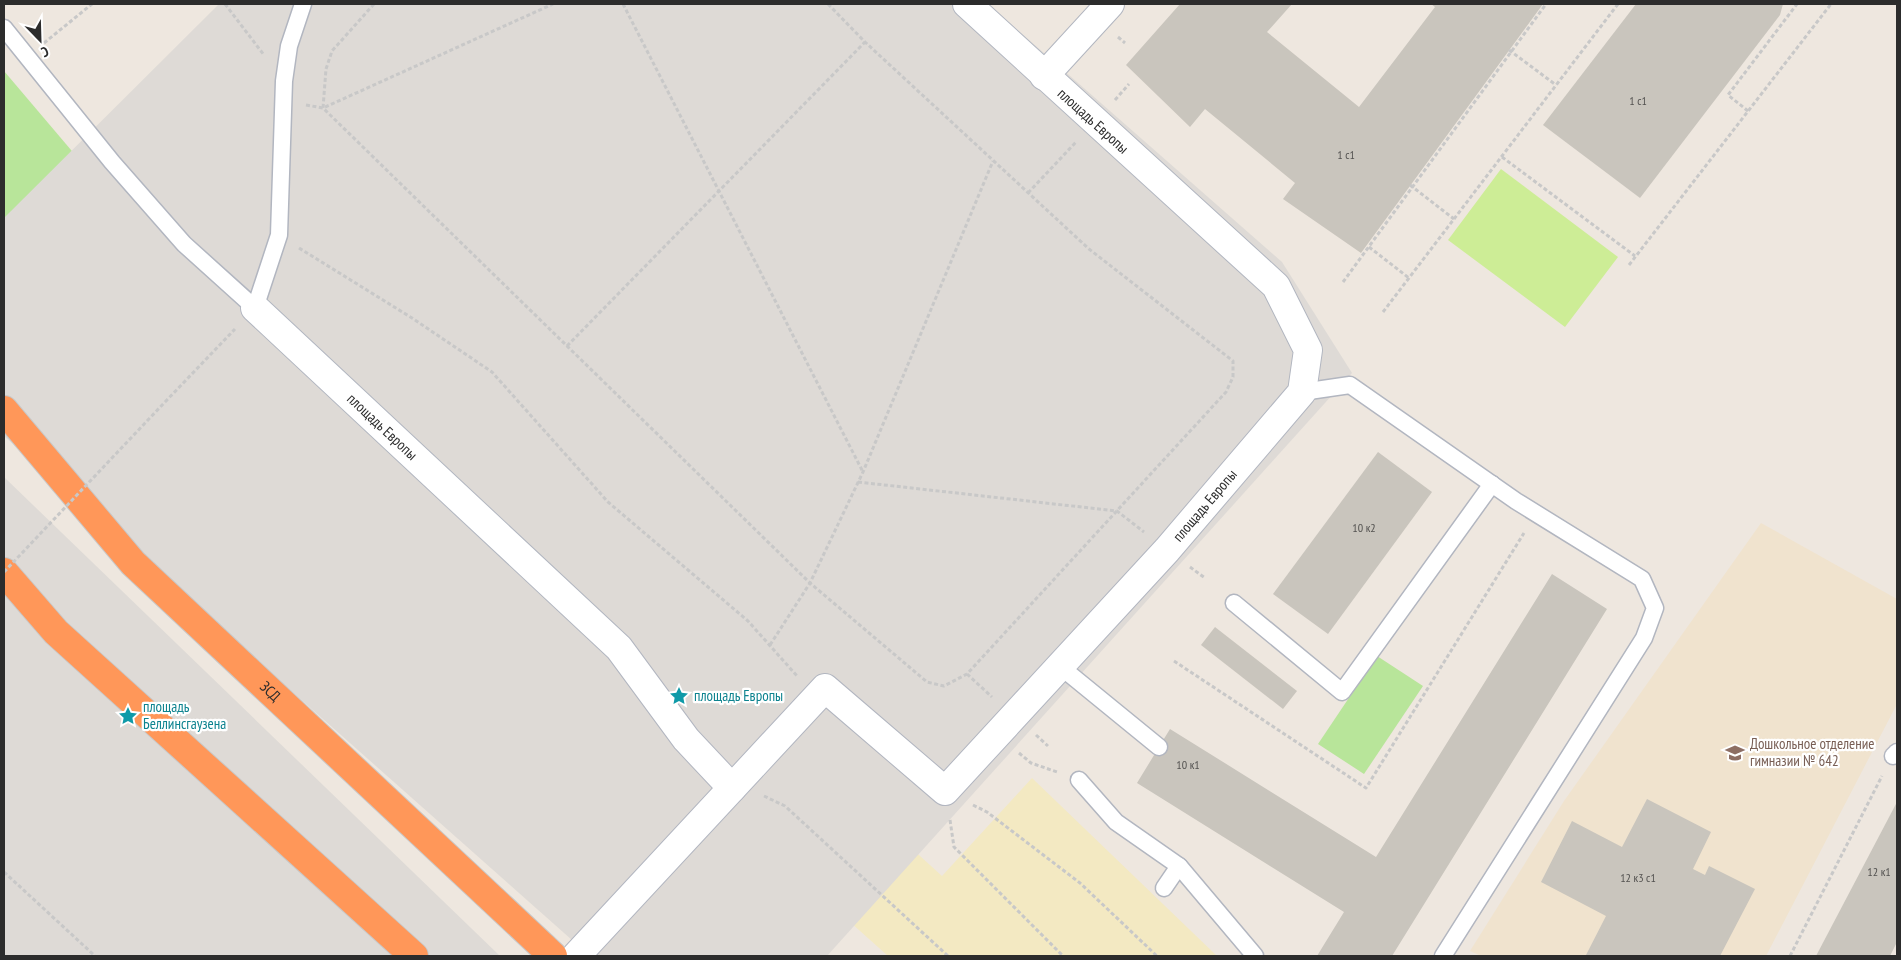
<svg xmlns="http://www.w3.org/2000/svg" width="1901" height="960" font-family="'PT Sans Narrow',sans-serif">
	<rect width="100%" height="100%" fill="#eee7df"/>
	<path fill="#f0e3ce" d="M1761,523L1897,599V704L1766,956H1481L1470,951L1564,801Z"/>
	<g fill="#b8e59a">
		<path d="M4,71L200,302L4,319Z"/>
		<path d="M1377,656L1423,686L1364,774L1318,744Z"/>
	</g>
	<path fill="#f3e9c2" d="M1032,778L1217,956H888L744,827L840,783L942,876Z"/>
	<path fill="#cded96" d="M1501,169L1618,257L1565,327L1448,240Z"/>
	<g fill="#dedad6">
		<path d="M219,4H988L1282,262L1352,373L827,956H590L4,436V218Z"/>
		<path d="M4,477L500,956H4Z"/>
	</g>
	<g fill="#c9c5bd">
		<path d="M1180,4H1292L1267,32L1359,107L1435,7L1431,4H1543L1361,253L1283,199L1295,183L1205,109L1190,127L1126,65Z"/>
		<path d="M1636,4H1783L1780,15L1640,198L1543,125Z"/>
		<path d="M1378,452L1432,492L1328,634L1273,594Z"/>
		<path d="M1552,574L1607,609L1392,956H1317L1344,912L1137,783L1170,729L1376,857Z"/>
		<path d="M1215,627L1297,691L1283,709L1201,645Z"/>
		<path d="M1647,799L1711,832L1693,869L1705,875L1709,866L1755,889L1720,956H1589L1586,955L1606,916L1541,882L1572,821L1622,847Z"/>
		<path d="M1897,802V942L1890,956H1816Z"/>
	</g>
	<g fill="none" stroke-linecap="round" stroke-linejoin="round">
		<g stroke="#b2b6c0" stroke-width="19">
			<g id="service">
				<path d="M4,28L112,162L184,244L255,308L279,235L284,81L289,46L303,4"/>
				<path d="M1302,392L1350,385L1516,501L1642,579L1655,608L1644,638L1443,956"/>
				<path d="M1234,603L1342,692L1492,484"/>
				<path d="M1061,667L1159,747"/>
				<path d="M1893,756L1897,752"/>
				<path d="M1079,780L1116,822L1179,866L1255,956"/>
				<path d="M1164,888L1179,866"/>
			</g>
		</g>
		<g stroke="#b2b6c0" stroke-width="30">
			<g id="minor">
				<path d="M1044,76L1110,4"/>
				<path id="s1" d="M255,308L619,648L686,739L732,788"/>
				<path id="s2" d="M576,956L825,688L945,791L1167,550L1302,392L1308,350L1276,286L967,4"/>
			</g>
		</g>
		<g stroke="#c8c8c8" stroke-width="30">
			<g id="motorway">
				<path id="s3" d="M4,410L133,563L553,956"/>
				<path d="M4,572L56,632L414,956"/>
			</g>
		</g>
		<g stroke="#c8c8c8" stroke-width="3" stroke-dasharray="4 2.5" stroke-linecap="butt">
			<path d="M225,4L264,55"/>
			<path d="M374,4L332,51L326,69L323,108L810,583L927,682L944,686L967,674L1226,392L1233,377V361L1089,249L865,42L828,4"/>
			<path d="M623,4L863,472"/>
			<path d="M1118,37L1125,43"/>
			<path d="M44,43L92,4"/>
			<path d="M1509,50L1556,85"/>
			<path d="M1115,100L1129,84"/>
			<path d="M306,105L323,108L553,4"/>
			<path d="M1748,111L1728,95L1797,4"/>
			<path d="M1502,157L1635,256"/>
			<path d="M1410,185L1454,219"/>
			<path d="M1028,193L1076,142"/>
			<path d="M1369,247L1409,278"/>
			<path d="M299,248L412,318L492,372L608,502L748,621L797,676"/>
			<path d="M1629,265L1831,4"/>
			<path d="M1343,282L1546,4"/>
			<path d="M1383,312L1618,4"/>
			<path d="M567,346L865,42"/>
			<path d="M165,402L235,329"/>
			<path d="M858,482L1117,511L1144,532"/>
			<path d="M1190,567L1205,578"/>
			<path d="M770,645L810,583L863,472L993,161"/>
			<path d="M1174,661L1366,788L1524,533"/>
			<path d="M967,674L992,697"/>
			<path d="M1036,735L1048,746"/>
			<path d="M1019,753L1031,763L1057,772"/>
			<path d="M764,796L785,806L948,956"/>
			<path d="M973,805L987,812L1080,883L1157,956"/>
			<path d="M950,820L954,847L1063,956"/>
			<path d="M4,872L95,956"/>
			<path d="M1790,956L1882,776"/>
		</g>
		<use href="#service" stroke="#fff" stroke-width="16"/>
		<use href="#minor" stroke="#fff" stroke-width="28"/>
		<use href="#motorway" stroke="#ff9759" stroke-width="28"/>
		<path stroke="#c8c8c8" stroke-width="3" stroke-dasharray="4 2.5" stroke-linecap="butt" d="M4,572L165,402"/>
	</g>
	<defs>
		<g id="sight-bare" transform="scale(1.5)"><path d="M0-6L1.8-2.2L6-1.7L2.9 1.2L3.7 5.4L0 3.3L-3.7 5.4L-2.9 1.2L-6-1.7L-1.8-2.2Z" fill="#0f9aa8" stroke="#fff" stroke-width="2.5" paint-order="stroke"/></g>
		<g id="school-bare" transform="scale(1.5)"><path d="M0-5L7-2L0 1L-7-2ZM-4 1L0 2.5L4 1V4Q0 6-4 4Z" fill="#8d6e63" stroke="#fff" stroke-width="2.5" paint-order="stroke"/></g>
	</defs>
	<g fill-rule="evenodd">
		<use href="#sight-bare" x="679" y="696"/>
		<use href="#sight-bare" x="128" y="716"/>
		<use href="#school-bare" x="1735" y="753"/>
	</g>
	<g text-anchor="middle" stroke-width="4.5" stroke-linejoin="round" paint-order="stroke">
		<g font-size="12" fill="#535250">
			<text x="1638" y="105">1 с1</text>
			<text x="1346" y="159">1 с1</text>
			<text x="1364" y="532">10 к2</text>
			<text x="1188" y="769">10 к1</text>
			<text x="1879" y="876">12 к1</text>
			<text x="1638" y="882">12 к3 с1</text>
		</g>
		<g font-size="15" fill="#2c2c2c" stroke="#fff">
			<text transform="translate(1093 121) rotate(42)" y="5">площадь Европы</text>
			<text dy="5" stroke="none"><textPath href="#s1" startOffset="174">площадь Европы</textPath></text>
			<text dy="5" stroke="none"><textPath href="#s2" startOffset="910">площадь Европы</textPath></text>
			<text dy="5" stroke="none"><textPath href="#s3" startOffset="388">ЗСД</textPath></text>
		</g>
		<g font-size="15" fill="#0d838f" stroke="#fff" text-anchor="start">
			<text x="694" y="701">площадь Европы</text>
			<text x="143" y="712">площадь<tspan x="143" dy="17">Беллинсгаузена</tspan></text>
		</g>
		<g font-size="15" fill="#785e54" stroke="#fff" text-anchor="start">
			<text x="1750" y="749">Дошкольное отделение<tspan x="1750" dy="17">гимназии № 642</tspan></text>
		</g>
	</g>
	<rect width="1901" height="960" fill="none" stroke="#2c2c2c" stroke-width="10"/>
	<g transform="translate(40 40) rotate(157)" stroke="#ffffff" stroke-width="4" paint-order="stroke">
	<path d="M0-4L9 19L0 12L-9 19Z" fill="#2c2c2c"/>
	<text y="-8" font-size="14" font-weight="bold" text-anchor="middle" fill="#2c2c2c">С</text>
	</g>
</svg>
